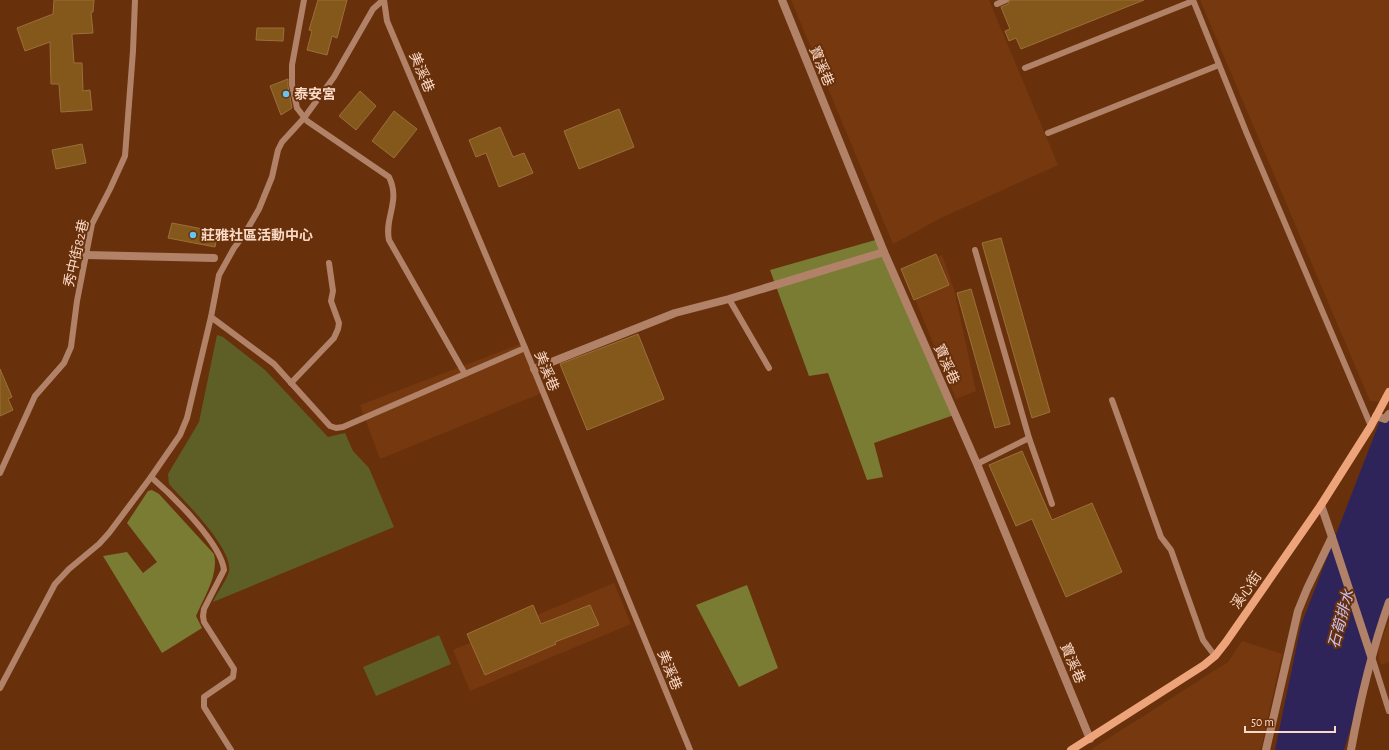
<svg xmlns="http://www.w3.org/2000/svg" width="1389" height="750" font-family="'Alegreya Sans','Noto Sans TC',sans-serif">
	<rect width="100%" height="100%" fill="#68310c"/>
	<g fill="#76380e">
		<path d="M791,0H989L1058,165L941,218L893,244Z"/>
		<path d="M1200,0H1389V394L1384,402L1370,401Z"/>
		<path d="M942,255L954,289L976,391L956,399L904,272Z"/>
		<path d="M523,343L542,393L380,459L360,405Z"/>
		<path d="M614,583L631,624L470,691L453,650Z"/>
		<path d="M1389,621V662L1381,665L1379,658V647Z"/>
		<path d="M1242,641L1282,654L1262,745L1260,750H1090L1228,662Z"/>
	</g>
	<g fill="#5e5f26">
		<path d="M217,335L223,337L265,370L328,437L345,433L353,451L369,468L394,527L213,602C217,593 226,581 229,572C234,549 184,501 169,484L168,474L199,422Z"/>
		<path d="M439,635L451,664L376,696L363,667Z"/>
	</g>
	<g fill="#7b7c34">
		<path d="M879,239L954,415L874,443L883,477L867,480L828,373L809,376L770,270Z"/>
		<path d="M152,490L159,494L214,554C219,575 204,597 196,616L202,628L162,653L103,556L127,552L143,573L157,562L127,523L148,491Z"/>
		<path d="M747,585L778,668L739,687L696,605Z"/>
	</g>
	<path fill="#2f245a" d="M1389,410V600L1344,750H1275L1301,625L1381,418Z"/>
	<g fill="#84571b" stroke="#9c6f39">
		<path d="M54,0H94L93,12H91L93,33L72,34V36L74,63H82L83,91L90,90L92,110L61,112L59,84H51L50,42L25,51L17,28L53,14Z"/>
		<path d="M318,0H347L337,38L332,36L327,55L307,50L312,31L309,30Z"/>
		<path d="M1010,0H1144L1021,49L1016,38L1009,41L1005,31L1010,29L1001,7L1008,4Z"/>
		<path d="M257,28H284L283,41L256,40Z"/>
		<path d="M288,79V86L292,108L281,115L270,86Z"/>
		<path d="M360,91L376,106L356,130L339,116Z"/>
		<path d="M619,109L634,147L579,169L564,131Z"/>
		<path d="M394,111L417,129L394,158L372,141Z"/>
		<path d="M500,127L513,157L524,153L533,173L499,187L486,153L476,157L469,140Z"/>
		<path d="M82,144L86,163L56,169L52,150Z"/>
		<path d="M172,223L218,232L215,247L168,238Z"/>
		<path d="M1001,238L1050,412L1032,418L982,243Z"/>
		<path d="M936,254L949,285L914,300L901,269Z"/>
		<path d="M971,289L1010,424L995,428L957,293Z"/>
		<path d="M638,334L664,399L587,430L560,364Z"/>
		<path d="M0,369L12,397L8,399L13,410L0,416Z"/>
		<path d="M1022,451L1052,520L1092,503L1122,572L1066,597L1032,519L1016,526L989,465Z"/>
		<path d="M533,605L541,624L590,605L599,625L555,642L556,644L485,675L467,634Z"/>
	</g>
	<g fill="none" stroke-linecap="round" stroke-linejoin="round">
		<g stroke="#b18268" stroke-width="6">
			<path d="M384,0L387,21L525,348L690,750"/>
			<path d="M1193,0L1247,134L1371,426"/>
			<path d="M997,4L1006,0"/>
			<path d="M1025,68L1193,1"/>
			<path d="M1048,133L1219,65"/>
			<path d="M975,250L1029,438L1052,504"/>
			<path d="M729,299L769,368"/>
			<path d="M211,317L274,364L330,426L336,428L343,427L465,374L389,240C384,218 401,201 389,177L307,121L297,108L292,85V65L304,0"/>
			<path d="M465,374L525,348"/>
			<path d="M291,383L334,338L338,329L339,323L331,301L333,291L329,263"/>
			<path d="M1112,400L1161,537L1171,550L1203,640L1215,656"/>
			<path d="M977,464L1029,438"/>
			<path d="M0,473L35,396L64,363L71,347L77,301L92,224L110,189L125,156L133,51L135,0"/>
			<path d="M151,477C172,495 221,543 224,570L204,609L203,616L204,622L234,669L233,677L204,697V707L231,750"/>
			<path d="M1372,657L1389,711"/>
			<path d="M0,688L55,584L69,569L99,544L109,533L151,477L180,435L187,418L211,317L219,275L234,248L244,235L259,209L272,177L278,150L282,142L304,118L334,77L373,9L383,0"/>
		</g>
		<g stroke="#b18268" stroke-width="8">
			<path d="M782,0L884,252L977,464L1090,739"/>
			<path d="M86,255L214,258"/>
			<path d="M534,369L675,313L729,299L884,252"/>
			<path d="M1376,416L1385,419L1389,414"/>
			<path d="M1332,537L1371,656"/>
			<path d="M1266,750L1298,611L1307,589L1332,537L1321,505"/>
			<path d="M1351,750C1360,700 1372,650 1389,602"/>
		</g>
		<path stroke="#eea47b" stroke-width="8" d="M1071,750L1204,665L1215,656L1226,642L1321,505L1371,426L1389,392"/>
	</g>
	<g fill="#66c4ef" stroke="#68310c" stroke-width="1.5">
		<circle cx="286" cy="94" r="4"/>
		<circle cx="193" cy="235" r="4"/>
	</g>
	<g text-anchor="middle" stroke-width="4" stroke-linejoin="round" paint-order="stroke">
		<g font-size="14" fill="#fbd9c7" stroke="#68310c">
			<text transform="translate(822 66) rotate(68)" y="5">寶溪巷</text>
			<text transform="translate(422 72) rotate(67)" y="5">美溪巷</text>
			<text transform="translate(76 253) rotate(-77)" y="5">秀中街82巷</text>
			<text transform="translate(947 364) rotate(66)" y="5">寶溪巷</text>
			<text transform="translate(547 371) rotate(68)" y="5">美溪巷</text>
			<text transform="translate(1246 590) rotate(-55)" y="5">溪心街</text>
			<text transform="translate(1073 663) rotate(67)" y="5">寶溪巷</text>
			<text transform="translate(670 670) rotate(68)" y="5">美溪巷</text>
		</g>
		<g font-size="14" font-weight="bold" fill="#fbd9c7" stroke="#68310c" text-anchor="start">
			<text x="294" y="99">泰安宮</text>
			<text x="201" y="240">莊雅社區活動中心</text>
		</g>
		<g font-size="15" font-style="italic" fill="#c9c4f9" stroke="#68310c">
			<text transform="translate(1341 619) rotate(-75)" y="5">石筍排水</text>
		</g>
	</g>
	<path d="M1245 726v6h90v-6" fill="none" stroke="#fbd9c7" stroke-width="2"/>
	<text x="1251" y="726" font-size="12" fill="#fbd9c7" stroke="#68310c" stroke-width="3" paint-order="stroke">50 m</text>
</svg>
